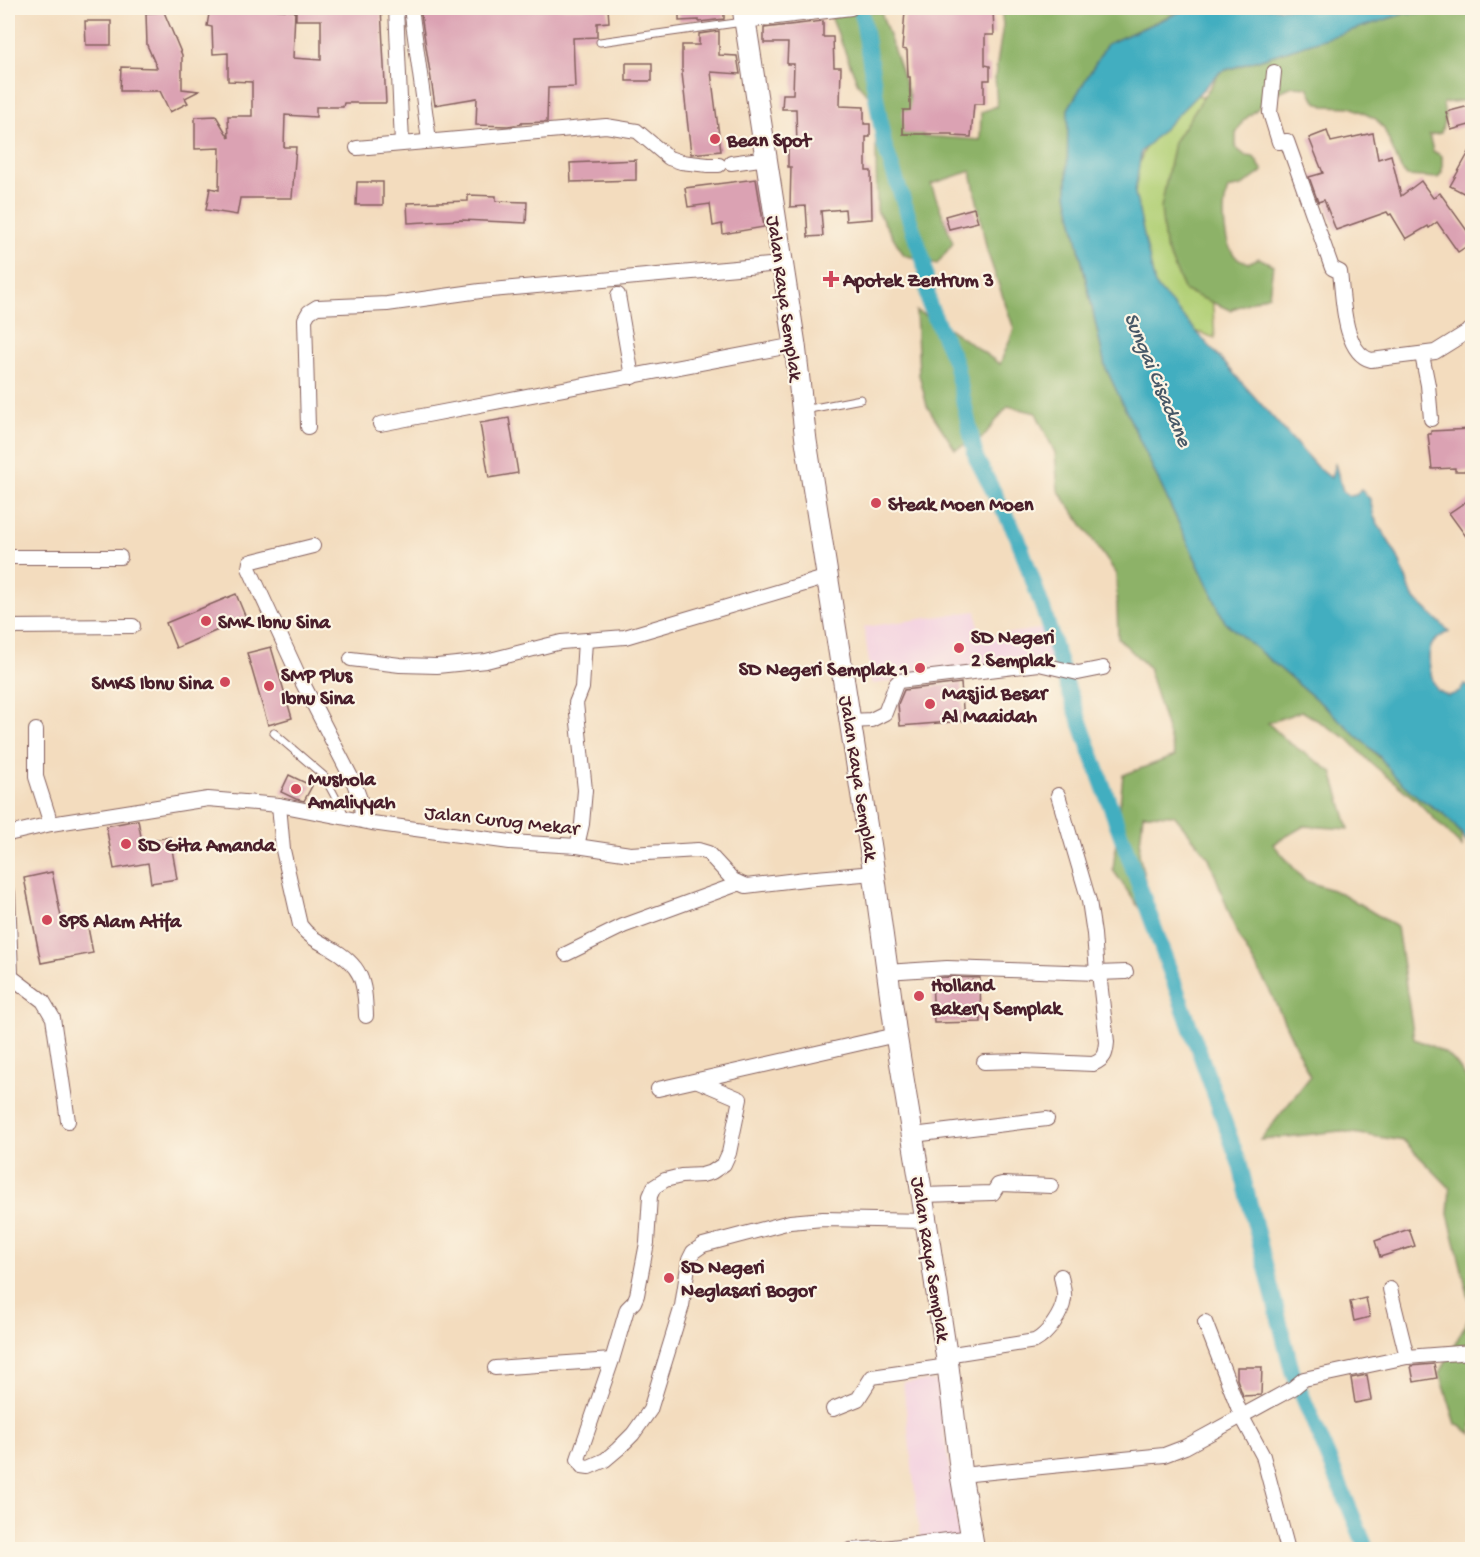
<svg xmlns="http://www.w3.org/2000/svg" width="1480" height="1557" font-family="'Gochi Hand',sans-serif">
	<rect width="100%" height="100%" fill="#fcf5e5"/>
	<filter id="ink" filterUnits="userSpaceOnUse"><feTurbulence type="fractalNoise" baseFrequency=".0167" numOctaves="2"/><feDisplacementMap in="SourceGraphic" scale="12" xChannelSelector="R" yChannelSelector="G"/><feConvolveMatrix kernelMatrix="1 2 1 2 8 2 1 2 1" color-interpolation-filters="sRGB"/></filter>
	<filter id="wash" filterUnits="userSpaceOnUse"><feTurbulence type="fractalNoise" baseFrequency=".008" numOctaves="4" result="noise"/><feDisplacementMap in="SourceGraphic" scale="24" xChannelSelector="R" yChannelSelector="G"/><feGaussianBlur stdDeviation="1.35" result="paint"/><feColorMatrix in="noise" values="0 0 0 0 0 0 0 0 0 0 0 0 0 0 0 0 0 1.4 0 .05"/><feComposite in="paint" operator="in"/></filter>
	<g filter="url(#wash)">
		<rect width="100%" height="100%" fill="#f3dcbe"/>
		<g fill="#f3cfe0">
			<path d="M976,611L980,637L1048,628L1052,659L872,684L864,627Z"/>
			<path d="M937,1381L961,1549H921L903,1382Z"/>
		</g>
		<path fill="#b2d077" stroke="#7e7851" stroke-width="1.5" d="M1190,92L1203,97L1178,166L1212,296L1215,338L1155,317L1126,195L1157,120Z"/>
		<g fill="#8db268" stroke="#6c684a" stroke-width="1.5">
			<path d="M1001,8H1177L1178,12L1107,44L1067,194L1105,366L1225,622L1323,705L1367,745L1419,798L1446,816L1461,833L1462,847L1417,801L1371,763L1348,739L1302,711L1268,723L1287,741L1332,772L1349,829L1304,826L1273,844L1304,880L1343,894L1397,927L1414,1039C1442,1050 1453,1053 1468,1082L1472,1084V1310L1448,1214L1450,1188L1404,1141L1340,1131L1260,1140L1310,1077L1269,989L1237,934L1209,858L1174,815L1143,814L1139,854L1157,934L1113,870L1123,775L1175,756L1148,667L1118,638L1116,573L1058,490L1055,453L1036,413L1008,406L983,437L955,449L927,406L919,375L916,311L941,323L1000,364L1014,329L987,251L971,171L931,184L953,243L937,264L904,255L877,211L875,103L858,84L830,14L881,12L923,136L980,140L981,112L997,106L995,77L1003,25Z"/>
			<path d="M1406,13L1472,14V100L1443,103L1445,117L1441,133L1429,135L1433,151L1442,156V172L1438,178L1407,176L1401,169L1384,129L1376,119L1351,107L1324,106L1315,101L1308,87L1293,86L1276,93L1243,121L1236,134V148L1246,156L1254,157L1263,171L1242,186L1228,189C1222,205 1222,243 1236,257C1238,259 1245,261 1248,263L1259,258L1273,265L1269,295L1230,310L1185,291L1165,246L1161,208L1174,142L1220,72Z"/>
			<path d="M1472,1311V1434L1456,1424L1440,1373Z"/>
		</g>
		<path fill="#42aec0" stroke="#466676" stroke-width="1.5" d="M1189,8H1472V14L1406,13L1220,72L1141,152L1135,193L1155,285L1316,466L1331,478L1335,464L1343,491L1350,496L1356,495L1361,489L1370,499L1374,517L1398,557L1413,597L1449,631C1444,634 1437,639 1433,643C1425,655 1431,679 1437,690L1448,696L1460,692L1464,684L1472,689V849L1461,833L1444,814L1419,798L1395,777L1380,757L1323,705L1225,622L1105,366L1067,194L1068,109L1107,44Z"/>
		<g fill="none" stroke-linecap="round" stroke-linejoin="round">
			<path stroke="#42aec0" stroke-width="16" d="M861,8L884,144L924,262L929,304L955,362L976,458L1017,536L1044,612L1066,683L1240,1165L1292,1371L1367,1550"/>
		</g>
		<g id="blocks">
			<g fill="#dba2b3">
				<path d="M210,8H262L295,11L293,58L321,60V20H296V8H381L386,103H344L343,107H316V117L285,115L284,147H296L292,198H240L237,215L206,210L210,188L219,190L220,148L195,149V117L216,116L229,138L228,116H252V82L228,81V53L213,54L212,27L207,26Z"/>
				<path d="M420,8H608L609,22L597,23V37L573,38L575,87L548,88L547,122L521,123V124L508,126L476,125L477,98L435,105Z"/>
				<path d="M679,8H724V19L699,22V20L679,21Z"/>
				<path d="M944,8H993L994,35H985V65L990,66V80H984V104H974L971,137L953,136V134H903V110H910V77H908L907,50L902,49L905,11L944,14Z"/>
				<path d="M164,12L182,55V89L199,91L185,98L188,103L170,112L160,91H120L121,67L157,68L147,45L146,13Z"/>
				<path d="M85,21H111V45H86Z"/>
				<path d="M823,21V37H833L834,67H841L840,106L864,107V124H870V137H866V171H871L872,219L846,221L845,209L821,211L823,236L808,237L806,206L790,207L791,167H788V147H797L796,109H782L783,94H793L794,64H787L788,43H764V28Z"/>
				<path d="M719,31V55L737,56L740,74L711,72L721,151L691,154L682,73V45H699V34Z"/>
				<rect x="626" y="63" width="26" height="18"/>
				<path d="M1473,105V124L1451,130L1446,112Z"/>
				<path d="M1327,131L1331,142L1373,133L1378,159L1391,155L1401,196L1421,181L1433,198L1440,193L1473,239V242L1458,252L1437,222L1429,228L1428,226L1406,239L1391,214L1389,215L1387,212L1336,230L1324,200L1318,202L1309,177L1323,173L1309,138Z"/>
				<path d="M1473,145V198L1450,186Z"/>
				<path d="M636,160V180L571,182L570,163Z"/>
				<path d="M756,179L764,227L723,234L722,224L713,226L710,204L688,207L685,188Z"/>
				<path d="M357,182H383V205H356Z"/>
				<path d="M468,195L496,196V201L527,202L526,223L461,220L408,223L407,203L468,201Z"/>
				<path d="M974,208L978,222L949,229L945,216Z"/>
				<path d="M509,418L518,473L489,478L480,423Z"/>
				<path d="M1472,429L1473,471H1455V468L1432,469L1428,434H1431V431Z"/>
				<path d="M1473,497V546L1449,513Z"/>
				<path d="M236,594L246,618L176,648L166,623Z"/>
				<path d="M271,647L292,718L268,725L247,653Z"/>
				<path d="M961,683L964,721L900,726L898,704L904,690Z"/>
				<path d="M289,775L312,786L304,801L296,799L281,792Z"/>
				<path d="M138,820L142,842L170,837L177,879L151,883L148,863L114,869L106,826Z"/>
				<path d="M52,872L62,922L86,917L93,953L41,963L24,878Z"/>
				<path d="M947,977L980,978L981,1022L934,1023L932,978Z"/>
				<path d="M1409,1229L1415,1246L1380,1257L1375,1241Z"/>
				<path d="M1366,1298L1370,1317L1354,1321L1350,1302Z"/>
				<path d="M1434,1364L1437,1378L1414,1382L1411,1366Z"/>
				<path d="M1237,1367H1262L1261,1395L1243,1396L1237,1379Z"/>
				<path d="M1367,1375L1371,1400L1355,1403L1351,1378Z"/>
			</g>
		</g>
	</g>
	<g filter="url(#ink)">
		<use href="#blocks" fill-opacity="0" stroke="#85615e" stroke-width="1.5"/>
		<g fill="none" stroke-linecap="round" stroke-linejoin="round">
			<g stroke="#85615e" stroke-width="9">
				<g id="lane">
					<path d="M600,42L743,22"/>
					<path d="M804,410L861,399"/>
					<path d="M274,733L324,776L346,817"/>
				</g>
			</g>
			<g stroke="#85615e" stroke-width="16">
				<g id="street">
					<path d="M396,8L402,143"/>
					<path d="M411,8L429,140"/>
					<path d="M745,21L851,8"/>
					<path d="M1274,72L1270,113L1279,142L1287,141L1332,268L1340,272C1343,296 1343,353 1371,360L1435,352L1472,329"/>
					<path d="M357,148L606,126L637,131L669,158L681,162L708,165H719"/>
					<path d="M731,163L767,158"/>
					<path d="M618,295L632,377"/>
					<path d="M1422,355L1428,385L1431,419"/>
					<path d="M380,424L795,345"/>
					<path d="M308,427L305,319L309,312L317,307L387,304L480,291L781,264"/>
					<path d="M313,546L253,561L250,562L249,568L297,672L354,783L361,802L362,820"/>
					<path d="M8,557H120"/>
					<path d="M8,627L133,626"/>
					<path d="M351,659L400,665L437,666L486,661L561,642L625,637L828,577"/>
					<path d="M851,721L871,720L885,713L896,684L899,681L1039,664L1078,673L1103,668"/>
					<path d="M36,730V777L51,824"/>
					<path d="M1058,795L1089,901L1094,934L1097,973"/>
					<path d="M279,805L283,850L300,925C308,936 317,941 329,947C362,965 365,981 366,1016"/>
					<path d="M8,834L51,824L208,799L279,805L372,823L510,842L577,846L630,854L698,850L708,853L733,880L746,886L805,879L874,873"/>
					<path d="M577,846L582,824L585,790L576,703L582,688L585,641"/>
					<path d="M8,893L11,974L8,977"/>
					<path d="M566,954L623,926L738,884"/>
					<path d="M886,972L947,968L1097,973L1126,972"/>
					<path d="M10,976L43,1001L53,1018L68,1121"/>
					<path d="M984,1062L1022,1061L1093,1064C1105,1059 1106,1054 1107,1042L1099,973"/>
					<path d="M698,1081L740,1099L729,1153L724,1164L712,1172L702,1175L681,1176L665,1180L654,1187L650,1196L647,1243L637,1295L634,1302L627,1309L612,1360L578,1459L582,1466L589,1467L605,1460L618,1449L633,1434L650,1410L682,1306L689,1260L693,1252L703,1245L790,1222L823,1219L926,1221"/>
					<path d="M658,1089L896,1035"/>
					<path d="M913,1135L1047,1119"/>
					<path d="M922,1195L993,1193L998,1185L1002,1184L1051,1186"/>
					<path d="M1390,1289L1407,1357"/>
					<path d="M1205,1322L1241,1415L1263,1456L1288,1550"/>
					<path d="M946,1355L1035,1341C1048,1334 1062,1314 1064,1299C1065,1292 1062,1283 1061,1276"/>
					<path d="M495,1368L612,1360"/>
					<path d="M833,1409L858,1399L872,1377L948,1366"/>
					<path d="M961,1475L1164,1455L1185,1447L1293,1388L1304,1379L1407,1357L1472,1352"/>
					<path d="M850,1550L884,1548L972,1537"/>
				</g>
			</g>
			<g stroke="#85615e" stroke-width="23">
				<path id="primary" d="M743,8L795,345L806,441L874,873L896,1035L922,1195L948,1366L961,1475L974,1550"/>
			</g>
			<use href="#lane" stroke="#fff" stroke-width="7"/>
			<use href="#street" stroke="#fff" stroke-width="14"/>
			<use href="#primary" stroke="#fff" stroke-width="21"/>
		</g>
	</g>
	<g fill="#d1495b" stroke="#fcf5e5" stroke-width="2">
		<circle cx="715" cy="139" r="6"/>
		<path d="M828 270h6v6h6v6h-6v6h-6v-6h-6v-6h6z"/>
		<circle cx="876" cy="503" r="6"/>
		<circle cx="206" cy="621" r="6"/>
		<circle cx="959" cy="648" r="6"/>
		<circle cx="920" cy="668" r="6"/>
		<circle cx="225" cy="682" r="6"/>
		<circle cx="269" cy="686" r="6"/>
		<circle cx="930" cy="704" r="6"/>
		<circle cx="296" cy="789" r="6"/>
		<circle cx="126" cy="844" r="6"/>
		<circle cx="47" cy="920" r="6"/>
		<circle cx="919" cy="996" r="6"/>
		<circle cx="669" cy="1278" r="6"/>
	</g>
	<g text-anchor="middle" stroke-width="4.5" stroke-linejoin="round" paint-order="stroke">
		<g font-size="20" font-weight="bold" fill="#4a1f2b" stroke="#fcf5e5" text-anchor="start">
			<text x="727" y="146">Bean Spot</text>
			<text x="843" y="286">Apotek Zentrum 3</text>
			<text x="888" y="510">Steak Moen Moen</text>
			<text x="218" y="628">SMK Ibnu Sina</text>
			<text x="971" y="643">SD Negeri<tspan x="971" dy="23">2 Semplak</tspan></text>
			<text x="908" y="675" text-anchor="end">SD Negeri Semplak 1</text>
			<text x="281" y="681">SMP Plus<tspan x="281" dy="23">Ibnu Sina</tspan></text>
			<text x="213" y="689" text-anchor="end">SMKS Ibnu Sina</text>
			<text x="942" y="699">Masjid Besar<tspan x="942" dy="23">Al Maaidah</tspan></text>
			<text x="308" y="785">Mushola<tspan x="308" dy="23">Amaliyyah</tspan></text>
			<text x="138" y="851">SD Gita Amanda</text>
			<text x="59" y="927">SPS Alam Atifa</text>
			<text x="931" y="991">Holland<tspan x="931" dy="23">Bakery Semplak</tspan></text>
			<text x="681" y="1273">SD Negeri<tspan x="681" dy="23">Neglasari Bogor</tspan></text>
		</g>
		<g font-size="20" fill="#4a1f2b" stroke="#fcf5e5">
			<text transform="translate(786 298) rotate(82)" y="7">Jalan Raya Semplak</text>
			<text transform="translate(860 778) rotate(81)" y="7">Jalan Raya Semplak</text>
			<text transform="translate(502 819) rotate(6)" y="7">Jalan Curug Mekar</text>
			<text transform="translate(932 1259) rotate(81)" y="7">Jalan Raya Semplak</text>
		</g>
		<g font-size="21" font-style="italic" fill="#475867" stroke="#fcf5e5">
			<text transform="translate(1159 379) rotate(67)" y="7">Sungai Cisadane</text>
		</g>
	</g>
	<rect width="1480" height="1557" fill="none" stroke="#fcf5e5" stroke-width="30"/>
</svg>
